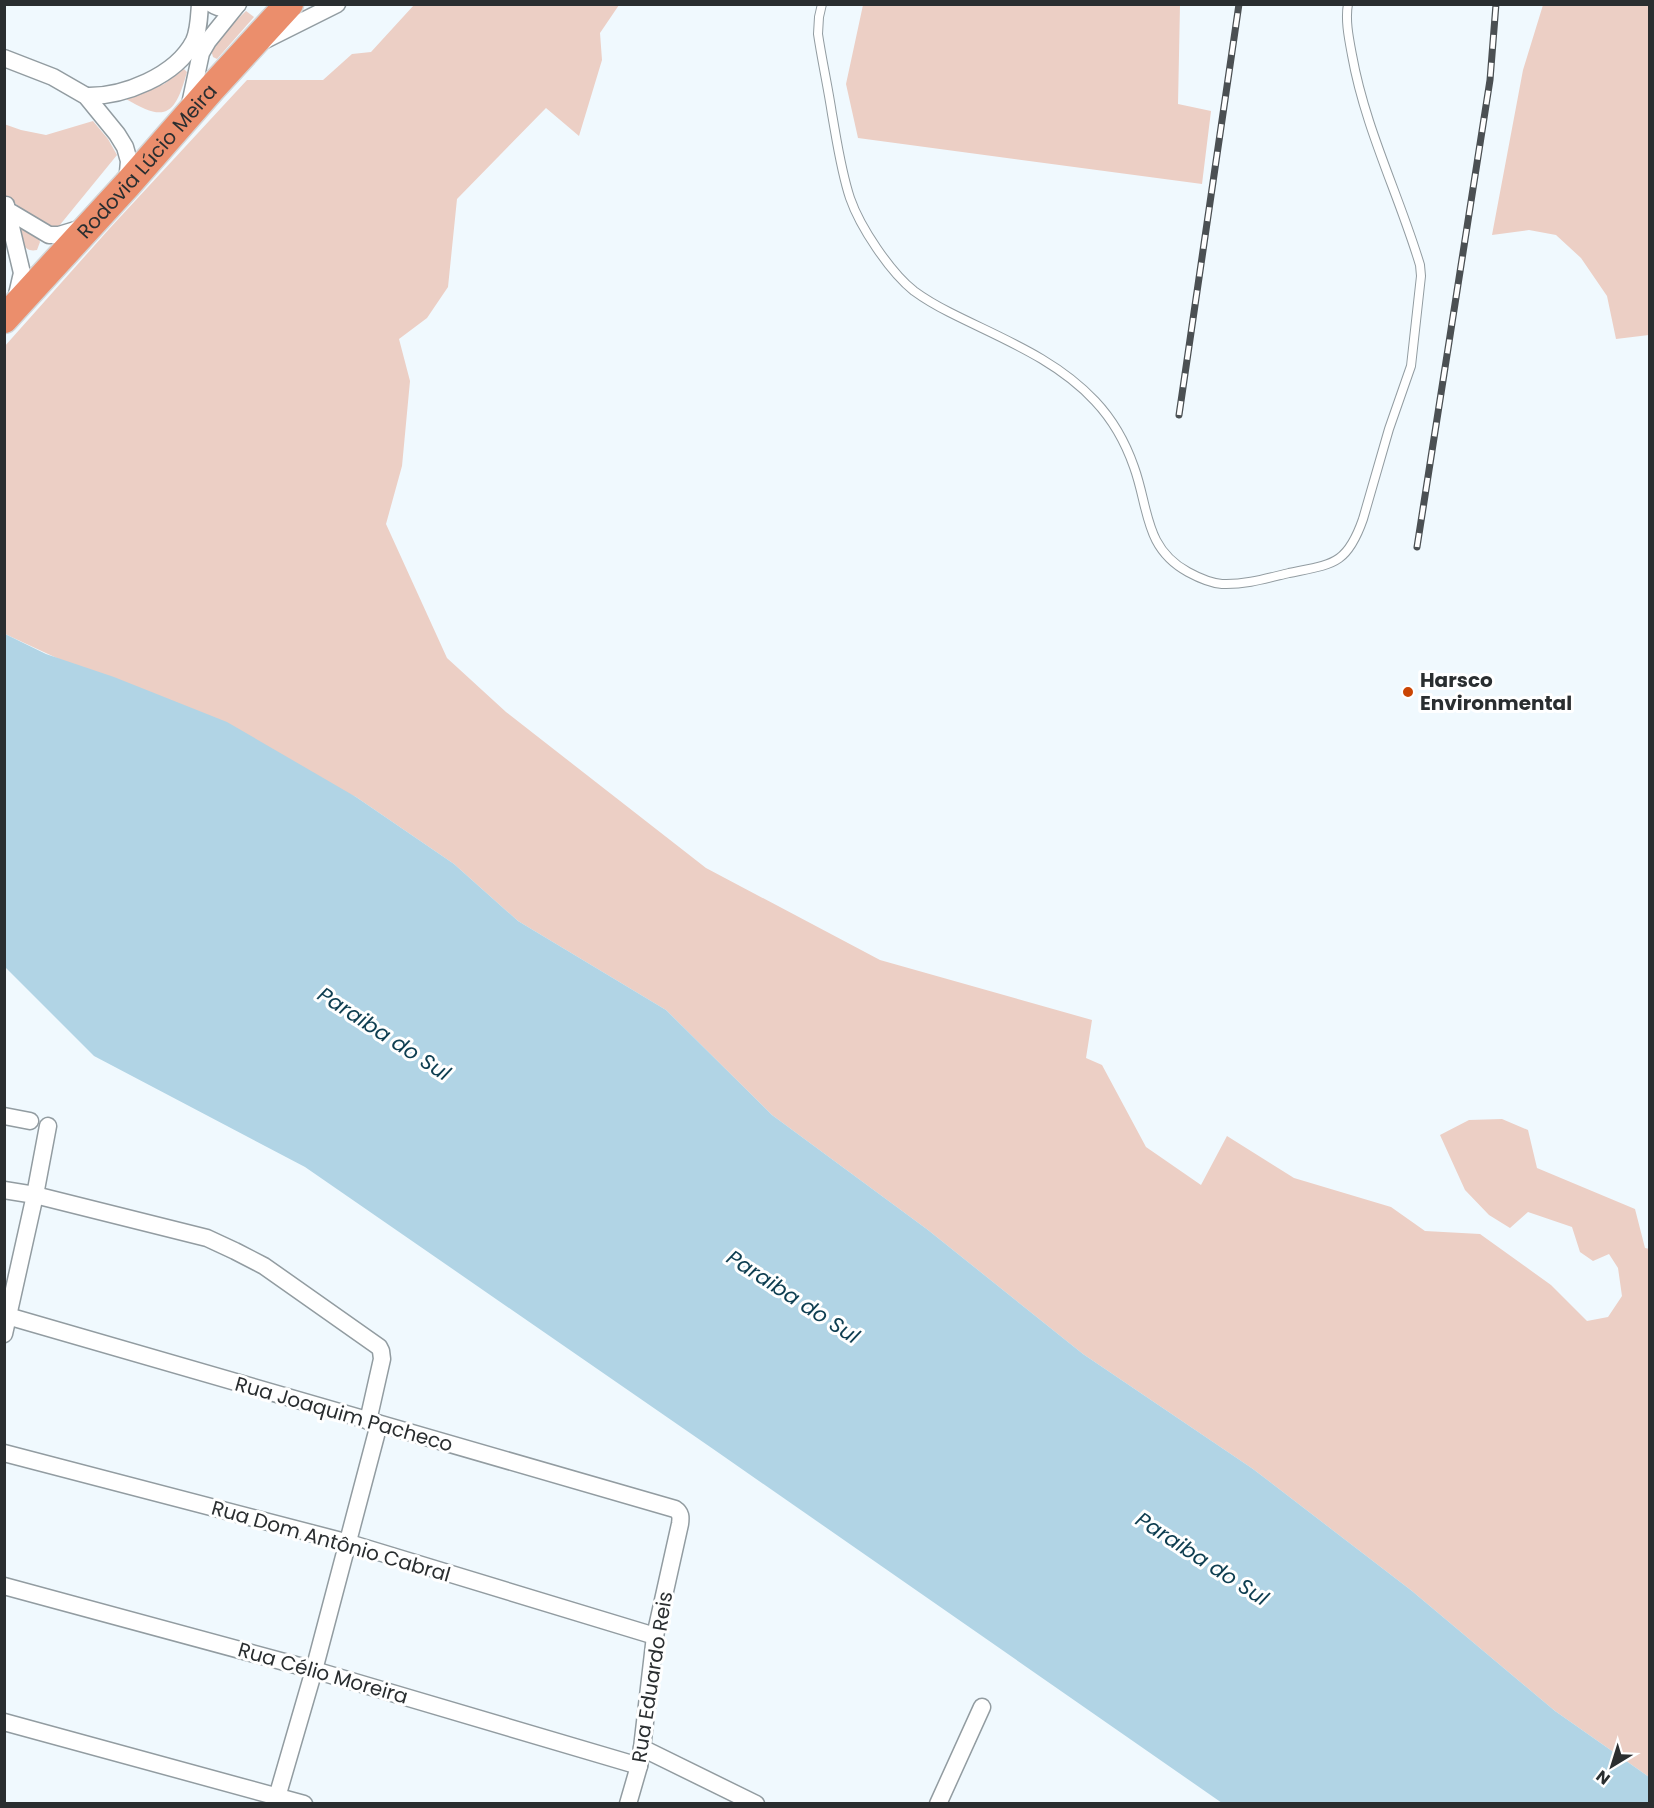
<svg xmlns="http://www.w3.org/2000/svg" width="1654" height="1808" font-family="Poppins,sans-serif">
	<rect width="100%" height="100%" fill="#f0f9fe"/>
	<g fill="#eccfc5">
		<path d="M414,5H619L600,33L602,60L579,136L546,108L457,199L448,287L427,318L399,339L410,381L402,466L386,524L447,658L506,712L706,868L880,960L1092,1020L1086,1058L1102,1065L1146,1147L1201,1185L1227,1136L1294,1178L1391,1207L1425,1231L1480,1234L1551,1285L1587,1321L1608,1317L1622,1296L1618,1268L1609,1254L1593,1261L1580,1252L1572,1227L1528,1212L1510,1228L1489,1215L1465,1190L1440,1135L1469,1120L1502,1119L1528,1130L1537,1168L1635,1209L1645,1248L1650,1249L1649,1777L1555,1711L1412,1591L1253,1469L1083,1354L928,1230L772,1115L666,1010L518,921L454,864L356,797L5,634L4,347L110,228L247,80H323L352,54L371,52Z"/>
		<path d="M863,5H1180L1178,104L1211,111L1202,184L858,138L846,84Z"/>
		<path d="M1543,5H1649V335L1616,339L1607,296L1581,258L1556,235L1529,230L1492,235L1523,70Z"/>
		<path d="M246,11L254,17L217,59L213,57L211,50L221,35Z"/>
		<path d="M184,69L187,72C175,115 166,123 126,99L164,84Z"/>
		<path d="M93,121L108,139L117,155L59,226C42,232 28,214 16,204L11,203L5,205L4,124L21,130L46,135Z"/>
		<path d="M19,228L39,239L40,242L37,250C24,253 22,241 17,231Z"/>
	</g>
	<path fill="#b1d4e5" d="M5,634L46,654L114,677L227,722L356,797L454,864L518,921L666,1010L772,1115L928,1230L1083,1354L1253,1469L1412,1591L1555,1711L1649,1777V1803H1222L716,1451L305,1167L94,1056L5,967Z"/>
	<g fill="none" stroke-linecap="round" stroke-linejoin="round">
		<g stroke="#929ca1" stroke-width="10">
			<path id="service" d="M822,4L819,17L818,34C822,61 828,87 832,114C837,142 841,171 850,198C860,227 890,272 914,291C925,299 937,306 949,312C1000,338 1055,358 1095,401C1112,419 1126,444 1134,467C1149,508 1144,548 1188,572C1199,578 1210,583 1222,584C1245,585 1268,578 1289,573C1333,564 1347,565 1363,519L1389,429L1411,366L1421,276L1420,265C1399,195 1365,128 1352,55C1349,39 1345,20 1348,4"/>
		</g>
		<g stroke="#929ca1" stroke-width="19">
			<g id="minor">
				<path d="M212,4C221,10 229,9 238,4"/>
				<path d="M263,41L337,4"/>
				<path d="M4,58L53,77L86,96L117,134L125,147L129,161L127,184"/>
				<path d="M86,96C123,97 176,76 194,41C199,30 199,17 200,4"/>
				<path d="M189,109L201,53L208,41L237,5"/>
				<path d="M6,205L7,210L49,235H59L82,228"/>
				<path d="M7,210L22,273L16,299"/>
				<path d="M4,1116L30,1121"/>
				<path d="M4,1190L35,1195L207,1238L235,1251L264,1266L379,1347L381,1351L382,1359L368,1421"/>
				<path d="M4,1315L675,1509C681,1513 681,1517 680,1524L655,1636L642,1748L639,1766L628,1804"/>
				<path d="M4,1334L35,1195L48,1126"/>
				<path d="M4,1453L349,1543L655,1636"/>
				<path d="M4,1586L314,1670L639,1766"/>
				<path d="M4,1722L304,1804"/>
				<path d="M642,1748L756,1804"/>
				<path d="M275,1804L314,1670L379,1424"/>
				<path d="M938,1804L982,1707"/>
			</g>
		</g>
		<g stroke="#d4d5d6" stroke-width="31">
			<g id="trunk">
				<path id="s1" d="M4,319L127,185L212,88L289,4"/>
			</g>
		</g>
		<use href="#service" stroke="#fff" stroke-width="8"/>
		<use href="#minor" stroke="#fff" stroke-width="16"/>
		<use href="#trunk" stroke="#eb8e6c" stroke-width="28"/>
		<g stroke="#4b5053" stroke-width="7">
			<g id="rail">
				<path d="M1179,415L1239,4"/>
				<path d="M1417,547L1490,80L1496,4"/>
			</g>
		</g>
		<use href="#rail" stroke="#fff" stroke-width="4.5" stroke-dasharray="14" stroke-linecap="butt"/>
	</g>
	<circle fill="#ca4504" stroke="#fff" stroke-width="2" cx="1408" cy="692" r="6"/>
	<g text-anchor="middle" stroke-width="6" stroke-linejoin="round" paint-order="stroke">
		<g font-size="20" fill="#2a2e30" stroke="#fff">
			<text dy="7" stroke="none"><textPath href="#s1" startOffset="213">Rodovia Lúcio Meira</textPath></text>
			<text transform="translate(344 1414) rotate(16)" y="7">Rua Joaquim Pacheco</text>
			<text transform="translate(331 1541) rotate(16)" y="7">Rua Dom Antônio Cabral</text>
			<text transform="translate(323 1673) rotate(16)" y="7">Rua Célio Moreira</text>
			<text transform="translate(652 1677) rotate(-81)" y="7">Rua Eduardo Reis</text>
		</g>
		<g font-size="20" font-weight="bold" fill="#2a2e30" stroke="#fff" text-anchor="start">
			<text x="1420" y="687">Harsco<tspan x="1420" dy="23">Environmental</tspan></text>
		</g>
		<g font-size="21" font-style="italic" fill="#0d3d50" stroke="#fff">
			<text transform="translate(384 1034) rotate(33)" y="7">Paraiba do Sul</text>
			<text transform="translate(793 1297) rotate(33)" y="7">Paraiba do Sul</text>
			<text transform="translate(1202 1559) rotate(33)" y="7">Paraiba do Sul</text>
		</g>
	</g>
	<rect width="1654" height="1808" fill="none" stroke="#2a2e30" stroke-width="12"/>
	<g transform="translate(1612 1766) rotate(218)" stroke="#ffffff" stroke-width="4.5" paint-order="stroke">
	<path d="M0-4.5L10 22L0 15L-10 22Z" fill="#2a2e30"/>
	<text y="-9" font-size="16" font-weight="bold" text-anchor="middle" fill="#2a2e30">N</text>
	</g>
</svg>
